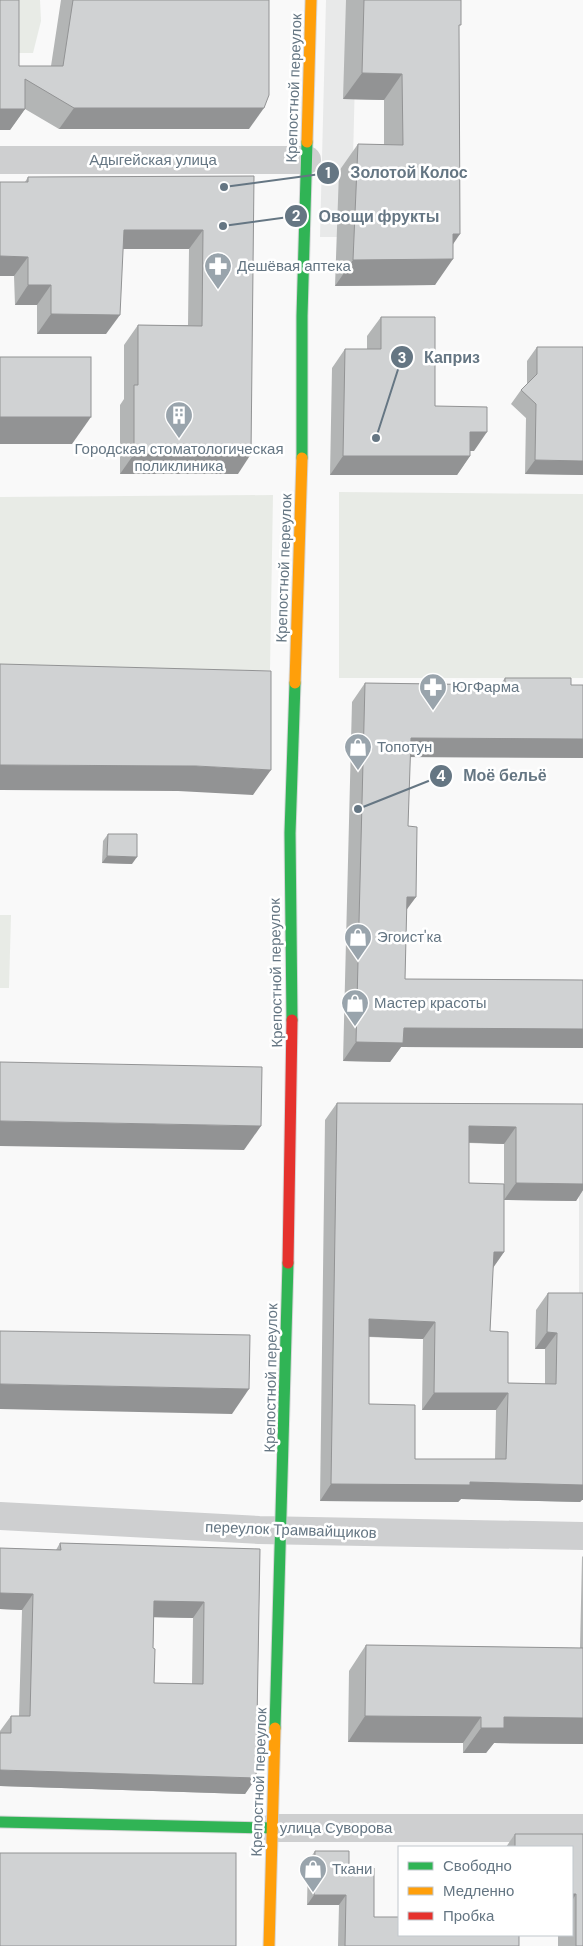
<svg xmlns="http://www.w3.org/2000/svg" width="583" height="1946" font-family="'DM Sans',sans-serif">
	<rect width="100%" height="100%" fill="#f9f9f9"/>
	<g fill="#e8e9e9">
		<path d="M326,0H357L351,237H320Z"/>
		<rect x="579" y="1118" width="4" height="241"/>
	</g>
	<g fill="#e8ebe6">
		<path d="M14,0H40L41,21L33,53H14Z"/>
		<path d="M339,492L583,494V678H339Z"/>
		<path d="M273,495L270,670L0,671V497Z"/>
		<path d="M0,915H11L9,988H0Z"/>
	</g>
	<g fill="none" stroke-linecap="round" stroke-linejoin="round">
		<g stroke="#d5d6d7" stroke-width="13">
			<g id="fast">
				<path d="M302,458V316L307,142"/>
				<path d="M292,1020L290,833L295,683"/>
				<path d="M275,1728L288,1263"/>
				<path d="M0,1822L272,1828"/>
			</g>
		</g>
		<g stroke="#d5d6d7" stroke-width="13">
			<g id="slow">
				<path d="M307,142L311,0"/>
				<path d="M295,683L302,458"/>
				<path d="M269,1946L275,1728"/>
			</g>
		</g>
		<g stroke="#d5d6d7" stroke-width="13">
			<path id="jam" d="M288,1263L292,1020"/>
		</g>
		<g stroke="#cecfd0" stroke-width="28">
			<path d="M0,160H307"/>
			<path d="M0,1516L259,1530L583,1536"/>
			<path d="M272,1828H583"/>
		</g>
		<use href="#fast" stroke="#30b455" stroke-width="11"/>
		<use href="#slow" stroke="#ff9f0a" stroke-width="11"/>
		<use href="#jam" stroke="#e5322d" stroke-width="11"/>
	</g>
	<g fill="#b3b5b5" fill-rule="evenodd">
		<path d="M61,0H269L249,129H59L25,109L10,130L19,66H51Z"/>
		<path d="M346,0H461L459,28L453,245L435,285L335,286L339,171L358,144L384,145V100L343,99Z"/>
		<path d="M254,176L238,474H120V405L124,399V345L138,325H188L189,249H123L106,334H37V305H15L14,276H0V182H25L28,177Z"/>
		<path d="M381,317L435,406L474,451H470V456L457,475H330L332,368L345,349H367V336Z"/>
		<path d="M537,347L583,475L525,474L526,418L511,404L521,390L527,384V361Z"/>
		<path d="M505,678L571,685H583V758L410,757L408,826L416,897L406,909L405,979L583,980V1048L401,1047L390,1062L343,1061L352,702L365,683L500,685Z"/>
		<path d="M108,834L132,864L102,863L103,841Z"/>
		<path d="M337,1103L583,1104V1190L576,1201L504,1200V1252L493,1268L490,1331L508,1383L545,1384V1349H535L536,1310L548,1293H583V1500H582L580,1502L461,1499L458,1502L320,1501L325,1120ZM469,1143L504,1144V1184L469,1183ZM369,1337L423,1339L422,1410H496L495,1459H415L369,1404Z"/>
		<path d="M60,1543L260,1549L256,1778L245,1794L0,1786V1731L11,1716H19L22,1610L0,1609V1548L56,1550ZM154,1617L193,1618L192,1684L154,1683L153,1648Z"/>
		<path d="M583,1556V1744L494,1743L486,1753H463V1743L348,1742L349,1671L366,1645L580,1648L582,1557Z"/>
		<path d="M515,1834H583V1946H558V1935H572V1847H506Z"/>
		<path d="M315,1851L349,1868L374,1917L519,1946H338L339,1905H307L308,1861Z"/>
	</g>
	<g fill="#929394">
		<path d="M362,73L402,74L384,100L343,99Z"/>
		<path d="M74,108H264L249,129H59Z"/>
		<path d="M0,109H25L10,130H0Z"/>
		<path d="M124,230H203L189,249H110Z"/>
		<path d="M453,234H460L443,259H453L435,285L335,286L353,260Z"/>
		<path d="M0,256L28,257L14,276H0Z"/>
		<path d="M28,285H51L37,305H15Z"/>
		<path d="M51,314L120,315L106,334H37Z"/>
		<path d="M0,417H91L72,444H0Z"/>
		<path d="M470,432H487L474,451H457Z"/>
		<path d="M134,454H251L238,474H120Z"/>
		<path d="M343,456H470L457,475H330Z"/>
		<path d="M535,460L583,461V475L525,474Z"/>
		<path d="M411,738L583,739V758L397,757Z"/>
		<path d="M0,765L196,766L271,770L253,795L178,791L0,790Z"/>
		<path d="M107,856L137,857L132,864L102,863Z"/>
		<path d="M407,897H416L402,916Z"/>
		<path d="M404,1028L583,1029V1048L401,1047L390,1062L343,1061L356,1042Z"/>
		<path d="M0,1121L261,1126L244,1150L0,1146Z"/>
		<path d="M469,1126L516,1127L504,1144L458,1142Z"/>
		<path d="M516,1183L583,1184V1190L576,1201L504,1200Z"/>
		<path d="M494,1252H504L492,1269Z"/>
		<path d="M369,1319L435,1322L423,1339L357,1336Z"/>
		<path d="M547,1332L557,1333L545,1349H535Z"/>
		<path d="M0,1384L249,1389L232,1414L0,1409Z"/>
		<path d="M434,1393H508L496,1410H422Z"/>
		<path d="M470,1482L583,1485V1500H582L580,1502L461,1499L458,1502L320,1501L331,1484Z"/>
		<path d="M0,1593L33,1594L22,1610L0,1609Z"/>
		<path d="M154,1601L204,1602L193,1618L143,1617Z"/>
		<path d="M365,1716L481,1717L463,1743L348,1742Z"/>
		<path d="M504,1717L583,1718V1744L494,1743L486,1753H463L481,1728Z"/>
		<path d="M0,1770L256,1778L245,1794L0,1786Z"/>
		<path d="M572,1894H576L572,1901Z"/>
		<path d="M314,1895H346L339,1905H307Z"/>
	</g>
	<g fill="#d0d2d3" stroke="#929394" fill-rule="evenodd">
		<path d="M0,0H19V66H63L73,0H269V95L264,108H74L25,79V109H0Z"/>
		<path d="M364,0H461V25H459L460,234H453V259L353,260L358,144L403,145L402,74L362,73Z"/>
		<path d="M254,176L251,454H134V385H138V325L202,326L203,230H124L120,315L51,314V285H28V257L0,256V182H28V177Z"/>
		<path d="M381,317H435V406L487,407V432H470V456H343L345,349H381Z"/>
		<path d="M537,347H583V461L535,460L536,404L521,390L537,374Z"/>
		<rect x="0" y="357" width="91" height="60"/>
		<path d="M0,664L271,671V770L196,766L0,765Z"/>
		<path d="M505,678H571V685H583V739L411,738L408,826L417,827L416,897H407L405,979L583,980V1029L404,1028L403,1043L356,1042L365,683L505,685Z"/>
		<path d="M108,834H137V857L107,856Z"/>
		<path d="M0,1062L262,1067L261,1126L0,1121Z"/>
		<path d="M337,1103L583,1104V1184L516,1183V1127L469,1126V1183L504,1184V1252H494L490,1331L508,1332V1383L556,1384L557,1333L547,1332L548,1293H583V1485L470,1482V1485L331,1484ZM369,1319L435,1322L434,1393H508L506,1459H415V1405L369,1404Z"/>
		<path d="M0,1331L250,1335L249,1389L0,1384Z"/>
		<path d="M60,1543L260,1549L256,1778L0,1770V1733H11V1716H30L33,1594L0,1593V1548L61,1550ZM154,1601L204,1602L203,1684L154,1683L155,1649L153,1648Z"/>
		<path d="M366,1645L583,1648V1718L504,1717V1728H481V1717L365,1716Z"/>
		<path d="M515,1834H583V1946H576V1894H572V1847H515Z"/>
		<path d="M315,1851H349V1868H374V1917H399V1935H519V1946H345L346,1895H314Z"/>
		<rect x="0" y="1853" width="236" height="93"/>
	</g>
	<defs>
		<g id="pharmacy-pin" transform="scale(1.4375)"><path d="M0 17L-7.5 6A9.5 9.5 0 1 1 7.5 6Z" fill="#99a4ac" stroke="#fff"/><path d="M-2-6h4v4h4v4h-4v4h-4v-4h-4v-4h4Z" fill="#fff"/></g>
		<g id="building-pin" transform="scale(1.4375)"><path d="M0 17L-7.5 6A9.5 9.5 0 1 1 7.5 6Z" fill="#99a4ac" stroke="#fff"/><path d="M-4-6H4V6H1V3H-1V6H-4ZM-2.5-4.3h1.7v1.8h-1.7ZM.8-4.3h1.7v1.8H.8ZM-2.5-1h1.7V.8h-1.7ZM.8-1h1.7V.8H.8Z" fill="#fff"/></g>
		<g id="shop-pin" transform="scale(1.4375)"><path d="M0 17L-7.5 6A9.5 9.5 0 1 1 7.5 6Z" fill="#99a4ac" stroke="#fff"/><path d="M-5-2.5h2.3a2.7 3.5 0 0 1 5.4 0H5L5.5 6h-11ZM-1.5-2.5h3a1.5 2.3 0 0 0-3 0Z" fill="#fff"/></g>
	</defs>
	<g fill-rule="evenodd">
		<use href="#pharmacy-pin" x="218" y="266"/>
		<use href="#building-pin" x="179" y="415"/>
		<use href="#pharmacy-pin" x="433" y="687"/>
		<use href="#shop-pin" x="358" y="747"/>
		<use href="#shop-pin" x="358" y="937"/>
		<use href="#shop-pin" x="355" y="1003"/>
		<use href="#shop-pin" x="313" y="1869"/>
	</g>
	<g text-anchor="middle" stroke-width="5" stroke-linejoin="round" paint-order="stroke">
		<g font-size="15" fill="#657683" stroke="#fff">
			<text transform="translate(294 88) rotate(-88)" y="5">Крепостной переулок</text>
			<text x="153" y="165">Адыгейская улица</text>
			<text transform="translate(284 568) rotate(-88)" y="5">Крепостной переулок</text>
			<text transform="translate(276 973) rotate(-91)" y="5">Крепостной переулок</text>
			<text transform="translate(271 1378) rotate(-89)" y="5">Крепостной переулок</text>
			<text transform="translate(291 1530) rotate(2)" y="5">переулок Трамвайщиков</text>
			<text transform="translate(259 1782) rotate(-88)" y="5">Крепостной переулок</text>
			<text x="336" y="1833">улица Суворова</text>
		</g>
		<g font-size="15" fill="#657683" stroke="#fff" text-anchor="start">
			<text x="237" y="271">Дешёвая аптека</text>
			<text x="179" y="454" text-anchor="middle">Городская стоматологическая<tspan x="179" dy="17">поликлиника</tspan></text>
			<text x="452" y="692">ЮгФарма</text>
			<text x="377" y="752">Топотун</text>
			<text x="377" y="942">Эгоист'ка</text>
			<text x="374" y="1008">Мастер красоты</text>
			<text x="332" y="1874">Ткани</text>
		</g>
	</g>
	<path fill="none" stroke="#657683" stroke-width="2" d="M224 187L328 173M223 226L296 216M376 438L402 357M358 809L441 776"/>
	<g fill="#657683" stroke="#fff" stroke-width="2">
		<circle cx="224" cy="187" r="5"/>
		<circle cx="223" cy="226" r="5"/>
		<circle cx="376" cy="438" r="5"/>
		<circle cx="358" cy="809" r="5"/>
		<circle cx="328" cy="173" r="12"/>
		<circle cx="296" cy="216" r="12"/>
		<circle cx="402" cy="357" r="12"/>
		<circle cx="441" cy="776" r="12"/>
	</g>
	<g font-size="15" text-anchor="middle" font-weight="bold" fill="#fff">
		<text x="328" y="178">1</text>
		<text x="296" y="221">2</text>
		<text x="402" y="363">3</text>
		<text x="441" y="781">4</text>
	</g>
	<g font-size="16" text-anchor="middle" font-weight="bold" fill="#657683" stroke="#fff" stroke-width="5" stroke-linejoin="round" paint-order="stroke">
		<text x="409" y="178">Золотой Колос</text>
		<text x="379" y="222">Овощи фрукты</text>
		<text x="452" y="363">Каприз</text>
		<text x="505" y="781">Моё бельё</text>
	</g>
	<rect x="398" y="1846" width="175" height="90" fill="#ffffff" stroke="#c1c8cd"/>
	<rect x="408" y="1862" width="25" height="8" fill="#30b455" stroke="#c1c8cd"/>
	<text x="443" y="1871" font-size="15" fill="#657683">Свободно</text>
	<rect x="408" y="1887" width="25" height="8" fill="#ff9f0a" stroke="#c1c8cd"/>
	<text x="443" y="1896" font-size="15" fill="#657683">Медленно</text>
	<rect x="408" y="1912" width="25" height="8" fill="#e5322d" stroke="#c1c8cd"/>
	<text x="443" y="1921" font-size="15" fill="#657683">Пробка</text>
</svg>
